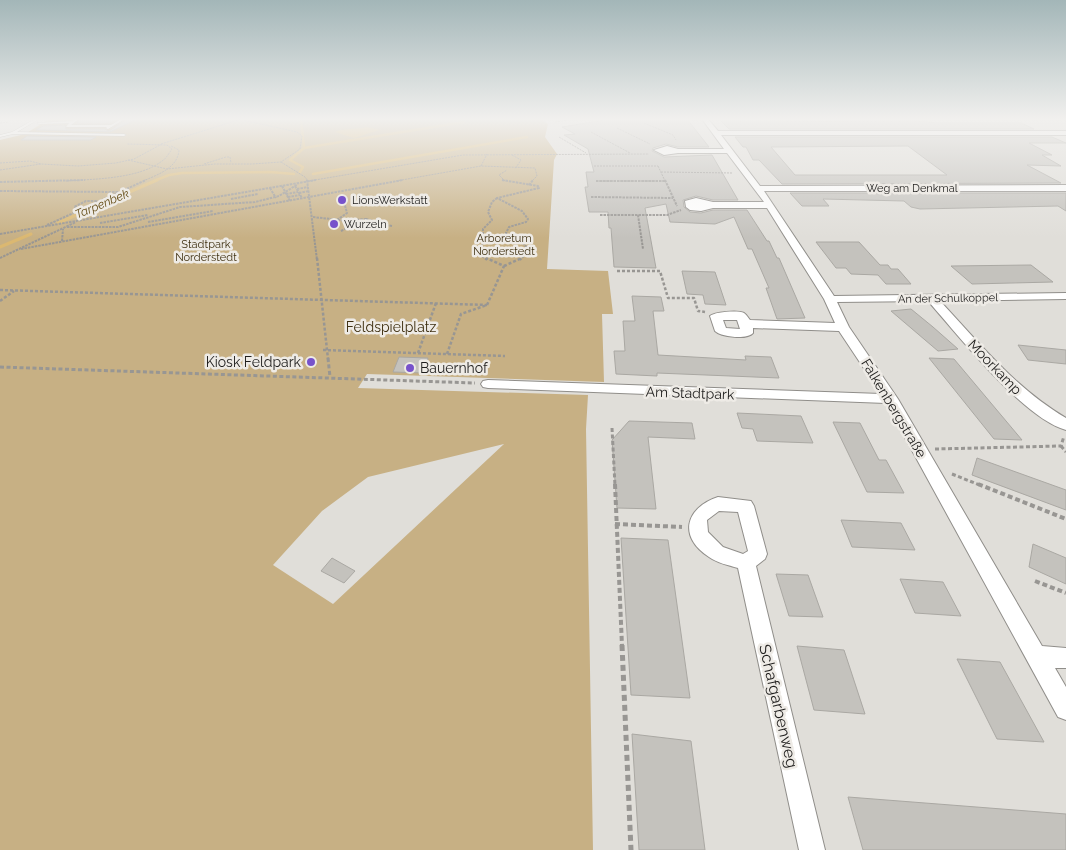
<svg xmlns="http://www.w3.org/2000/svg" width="1066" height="850" font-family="Raleway,sans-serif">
	<rect width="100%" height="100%" fill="#e0ded9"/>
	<path fill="#c7b084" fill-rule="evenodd" d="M49,119H541L548,124L545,137L557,154L554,160L547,269L608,271L613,314H602L604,382L367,374L358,388L588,395L586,429L593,850H0V140L25,134ZM504,444L333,604L273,565L322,511L368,477Z"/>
	<path fill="#dbb871" d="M367,127L379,130L354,138L335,132C343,128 356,130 367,127Z"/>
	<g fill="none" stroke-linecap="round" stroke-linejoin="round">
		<g stroke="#dbb871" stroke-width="2.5">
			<path d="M304,148L464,122"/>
			<path d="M300,172L303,167L290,160L304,148L301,119"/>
			<path d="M313,174L527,137"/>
			<path d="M154,181L169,175L182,173L270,172L294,174"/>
		</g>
		<g stroke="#dbb871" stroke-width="3">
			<path d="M58,223L157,180"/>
			<path d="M0,247L31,234"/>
		</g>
	</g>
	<g fill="#c4c2bd" stroke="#aaa8a3" fill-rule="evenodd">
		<path d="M81,119H117L110,123H77Z"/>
		<path d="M127,119H137L110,132L36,130L43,126L65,125L66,129H105L109,131Z"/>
		<path d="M611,119H687L709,147H678L666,144L653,148L652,151L664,157L712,155L738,200H713L696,196L683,200L684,207L690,212L701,213L713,210H747L767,241H769L777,258H779L805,318L777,319L766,288H769L752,249H748L734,217L715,224L670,222L666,204L645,208L656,268L614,267L611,228H609L608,212H589L585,187H588L586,172H594L588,149L564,135L575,134L562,127Z"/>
		<path d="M720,120H739L741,122L915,121L937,123H1021L1034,129H729Z"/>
		<path d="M27,136L96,137L91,140H21Z"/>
		<path d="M735,137H1052L1066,143H1029L1052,155H1042L1061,166L1027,165L1061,183L782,184L759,160H753L746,147H743ZM908,146L947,175H795L771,147Z"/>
		<path d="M790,193H1066V211L1058,206L920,209L911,207L904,201L823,199L829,206H802Z"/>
		<path d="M816,242H859L880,265H888L891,269H898L911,284H886L878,275L851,274L846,268H836Z"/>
		<path d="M1031,265L1053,282L972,284L951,266Z"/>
		<path d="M682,271L715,272L726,305L705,304L703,295L687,294Z"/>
		<path d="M632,296L661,297L664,311H653L658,355L746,360L745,356L771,357L779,378L657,373V376L616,374L614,351H625L623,321H635Z"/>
		<path d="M911,309L933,327L958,349L938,351L891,311Z"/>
		<path d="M1018,345L1066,350V364L1028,360Z"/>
		<path d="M399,357L428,358L424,373L393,372Z"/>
		<path d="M929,358L954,359L1022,440L994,439Z"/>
		<path d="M737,413L801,416L813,443L757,441L753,429L742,428Z"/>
		<path d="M629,421L692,423L695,439L648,437L656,509L617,508L612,440Z"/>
		<path d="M833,422L860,423L879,460H886L904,493L867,492Z"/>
		<path d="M977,458L1066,490V510L972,475Z"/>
		<path d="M841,520L901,523L915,550L852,547Z"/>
		<path d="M621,538L668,540L690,698L631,695Z"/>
		<path d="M1033,544L1066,558V584L1029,567Z"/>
		<path d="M332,558L355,571L344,583L321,571Z"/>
		<path d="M776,574L808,575L823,617L789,616Z"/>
		<path d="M900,579L943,582L961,616L915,613Z"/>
		<path d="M797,646L844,650L865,714L814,710Z"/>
		<path d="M957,659L1000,662L1044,742L997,739Z"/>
		<path d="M632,734L691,741L705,850H639Z"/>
		<path d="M848,797L1066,814V850H863Z"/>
	</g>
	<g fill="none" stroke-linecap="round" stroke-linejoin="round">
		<g stroke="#908e8a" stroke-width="1">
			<g id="service">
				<path d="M35,119H39L17,132L124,134L126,135L124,136L13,134L0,137V135L12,132Z"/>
				<path d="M75,119H79L71,125H111L121,119H125L108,129L106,128L107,127H66L69,123L39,124L37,123L72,121Z"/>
			</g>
		</g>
		<g stroke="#908e8a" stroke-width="2">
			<g id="minor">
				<path d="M702,119H708L718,131H1066V135H721L760,186L1066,185V191H764L834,296L1066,293V299L940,301C980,344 1015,388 1066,418V430C1023,418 959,336 928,301L837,302L849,327L898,399L1042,646L1066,648V668H1055L1066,687V720L1058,717L886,403L488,388L483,387L481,384L483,381L488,380L881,394L839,331L753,328V333C747,340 721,337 715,331L710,316C714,312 738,310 744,313C747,315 748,318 750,320L835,323L824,299L767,208H713L701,211L690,210L686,207L685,201L696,198L713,202H764L727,153H678L664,155L654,150L667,146L678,149H724ZM723,320H737L740,329L726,328Z"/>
				<path d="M718,497L751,501L754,506L767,554L765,559L756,566L825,850H799L738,568C728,565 717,563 709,557C678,537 685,508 718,497ZM719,511L738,512L748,551L743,554L723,547L708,532L707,520Z"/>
			</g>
		</g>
		<g stroke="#989693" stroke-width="1" stroke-dasharray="2 1" stroke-linecap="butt">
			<path d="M555,122L574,119"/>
			<path d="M0,123L9,122"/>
			<path d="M644,123L673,135L676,140"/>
			<path d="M617,128L650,144"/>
			<path d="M591,132L630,153"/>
			<path d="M559,137L586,153"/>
			<path d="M161,144L238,120"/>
			<path d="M512,155L521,160L515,169"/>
			<path d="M128,160L167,169L215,164H252L281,162L300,149L302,136L297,132L238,119"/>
			<path d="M281,162L305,177L308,181"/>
			<path d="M0,163L30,161L41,164"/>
			<path d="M204,164L226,157H230L231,163"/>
			<path d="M481,166L487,154"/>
			<path d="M594,166H658"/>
			<path d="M658,166L665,181"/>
			<path d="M0,170L41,164L78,166L116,163L134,159L162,144"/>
			<path d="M661,172L733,173"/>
			<path d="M66,181C94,179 139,179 162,161C166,159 169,153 172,149L167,145L127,144"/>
			<path d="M143,181C157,175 178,168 179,150L171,146"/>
			<path d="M309,181L463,155L649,154"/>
			<path d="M396,181L481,166L535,168L537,176L532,181"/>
			<path d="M505,181L499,175L507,170"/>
			<path d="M596,181H665"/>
		</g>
		<g stroke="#989693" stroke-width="2" stroke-dasharray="2.5 1" stroke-linecap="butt">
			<path d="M307,180L317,260"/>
			<path d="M502,180L538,186L539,188L497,198L522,211L528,219L526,222L509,227L506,233L510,237L521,241L529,250L520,260"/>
			<path d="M665,180L677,206"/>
			<path d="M596,181H665"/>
			<path d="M0,182L85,180"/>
			<path d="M529,185L533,180"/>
			<path d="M282,186L290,201"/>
			<path d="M295,186L302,198"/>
			<path d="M270,188L276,198"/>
			<path d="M297,189L308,187"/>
			<path d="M0,191L118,192"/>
			<path d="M299,193L309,191"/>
			<path d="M286,194L298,192"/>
			<path d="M288,197L300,195"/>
			<path d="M591,197L673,198"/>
			<path d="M231,199L258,194"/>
			<path d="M80,209L74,207L86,201H98"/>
			<path d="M600,215H667L681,210"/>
			<path d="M638,215L643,249"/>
			<path d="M313,217L393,226"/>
			<path d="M366,219L373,221L374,224L358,227L347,223L352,220Z"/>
			<path d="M337,220L347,213L344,202"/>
			<path d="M148,222L213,211"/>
			<path d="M100,223L148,215"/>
			<path d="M47,225L146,180"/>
			<path d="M67,227H118L180,207L255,202L279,196L298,184"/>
			<path d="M341,231L351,226"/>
			<path d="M0,234L316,180"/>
			<path d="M62,241L63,229"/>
			<path d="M21,249L403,180"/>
			<path d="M0,258L76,222"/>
			<path d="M487,260L482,256L483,229L492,220L488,212L492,202L497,198"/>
		</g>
		<g stroke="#989693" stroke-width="2.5" stroke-dasharray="3 2" stroke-linecap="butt">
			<path d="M317,258L328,359"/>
			<path d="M504,266L522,258"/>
			<path d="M617,271H660L668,298H694L698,311L705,312"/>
			<path d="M0,290L487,305"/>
			<path d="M0,301L14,291"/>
			<path d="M323,350L505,356"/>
			<path d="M418,353L436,303"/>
			<path d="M447,354L461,314L487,305L504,266L486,258"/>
		</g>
		<g stroke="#989693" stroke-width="3" stroke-dasharray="4 2.5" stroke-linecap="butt">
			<path d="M328,358L330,377"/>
			<path d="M0,367L475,383"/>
			<path d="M612,428L615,486"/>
			<path d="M1061,446L1066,452"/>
			<path d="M935,449L1061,446L1064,436"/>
			<path d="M952,474L982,486"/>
		</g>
		<g stroke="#989693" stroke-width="4" stroke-dasharray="5 3" stroke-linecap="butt">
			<path d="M615,484L622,646"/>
			<path d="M978,484L1066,519"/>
			<path d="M615,524L682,527"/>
			<path d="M1035,581L1066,593"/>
		</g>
		<path stroke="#989693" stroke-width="5" stroke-dasharray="6 4" stroke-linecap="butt" d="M622,645L631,850"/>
		<use href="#service" fill="#fff" fill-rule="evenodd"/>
		<use href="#minor" fill="#fff" fill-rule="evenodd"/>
	</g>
	<linearGradient id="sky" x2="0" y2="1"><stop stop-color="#a3b6b8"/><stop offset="0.5" stop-color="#f1f0ee"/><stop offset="1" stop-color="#f1f0ee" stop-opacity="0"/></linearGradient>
	<rect width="1066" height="238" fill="url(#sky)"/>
	<g fill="#7752cb" stroke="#eeebe6" stroke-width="2">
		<circle cx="342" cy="200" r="5"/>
		<circle cx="334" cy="224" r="5"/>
		<circle cx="311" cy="362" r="5"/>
		<circle cx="410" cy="368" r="5"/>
	</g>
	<g text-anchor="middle" stroke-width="5" stroke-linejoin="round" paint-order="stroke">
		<g font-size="11" fill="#1f1e1d" stroke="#eeebe6">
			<text x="912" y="192">Weg am Denkmal</text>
			<text transform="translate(948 298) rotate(-1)" y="4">An der Schulkoppel</text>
		</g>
		<g font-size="11" fill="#1f1e1d" stroke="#eeebe6" text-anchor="start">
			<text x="352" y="204">LionsWerkstatt</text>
			<text x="344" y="228">Wurzeln</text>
		</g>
		<g font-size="11" fill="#3e2f10" stroke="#eeebe6">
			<text x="504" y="242">Arboretum<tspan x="504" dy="13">Norderstedt</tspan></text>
			<text x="206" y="248">Stadtpark<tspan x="206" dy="13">Norderstedt</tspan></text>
		</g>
		<g font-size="12" font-style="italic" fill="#654d17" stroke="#eeebe6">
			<text transform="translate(102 204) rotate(-23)" y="4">Tarpenbek</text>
		</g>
		<g font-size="14" fill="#3e2f10" stroke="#eeebe6">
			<text x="391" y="332">Feldspielplatz</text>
		</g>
		<g font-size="14" fill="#1f1e1d" stroke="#eeebe6" text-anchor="end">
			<text x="301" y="367">Kiosk Feldpark</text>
			<text x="420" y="373" text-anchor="start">Bauernhof</text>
		</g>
		<g font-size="14" fill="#1f1e1d" stroke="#eeebe6">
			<text transform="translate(995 367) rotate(46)" y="5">Moorkamp</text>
			<text transform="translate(690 393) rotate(2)" y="5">Am Stadtpark</text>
			<text transform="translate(894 408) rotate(59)" y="5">Falkenbergstraße</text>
		</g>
		<g font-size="16" fill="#1f1e1d" stroke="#eeebe6">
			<text transform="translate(779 706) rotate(77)" y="6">Schafgarbenweg</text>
		</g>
	</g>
</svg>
